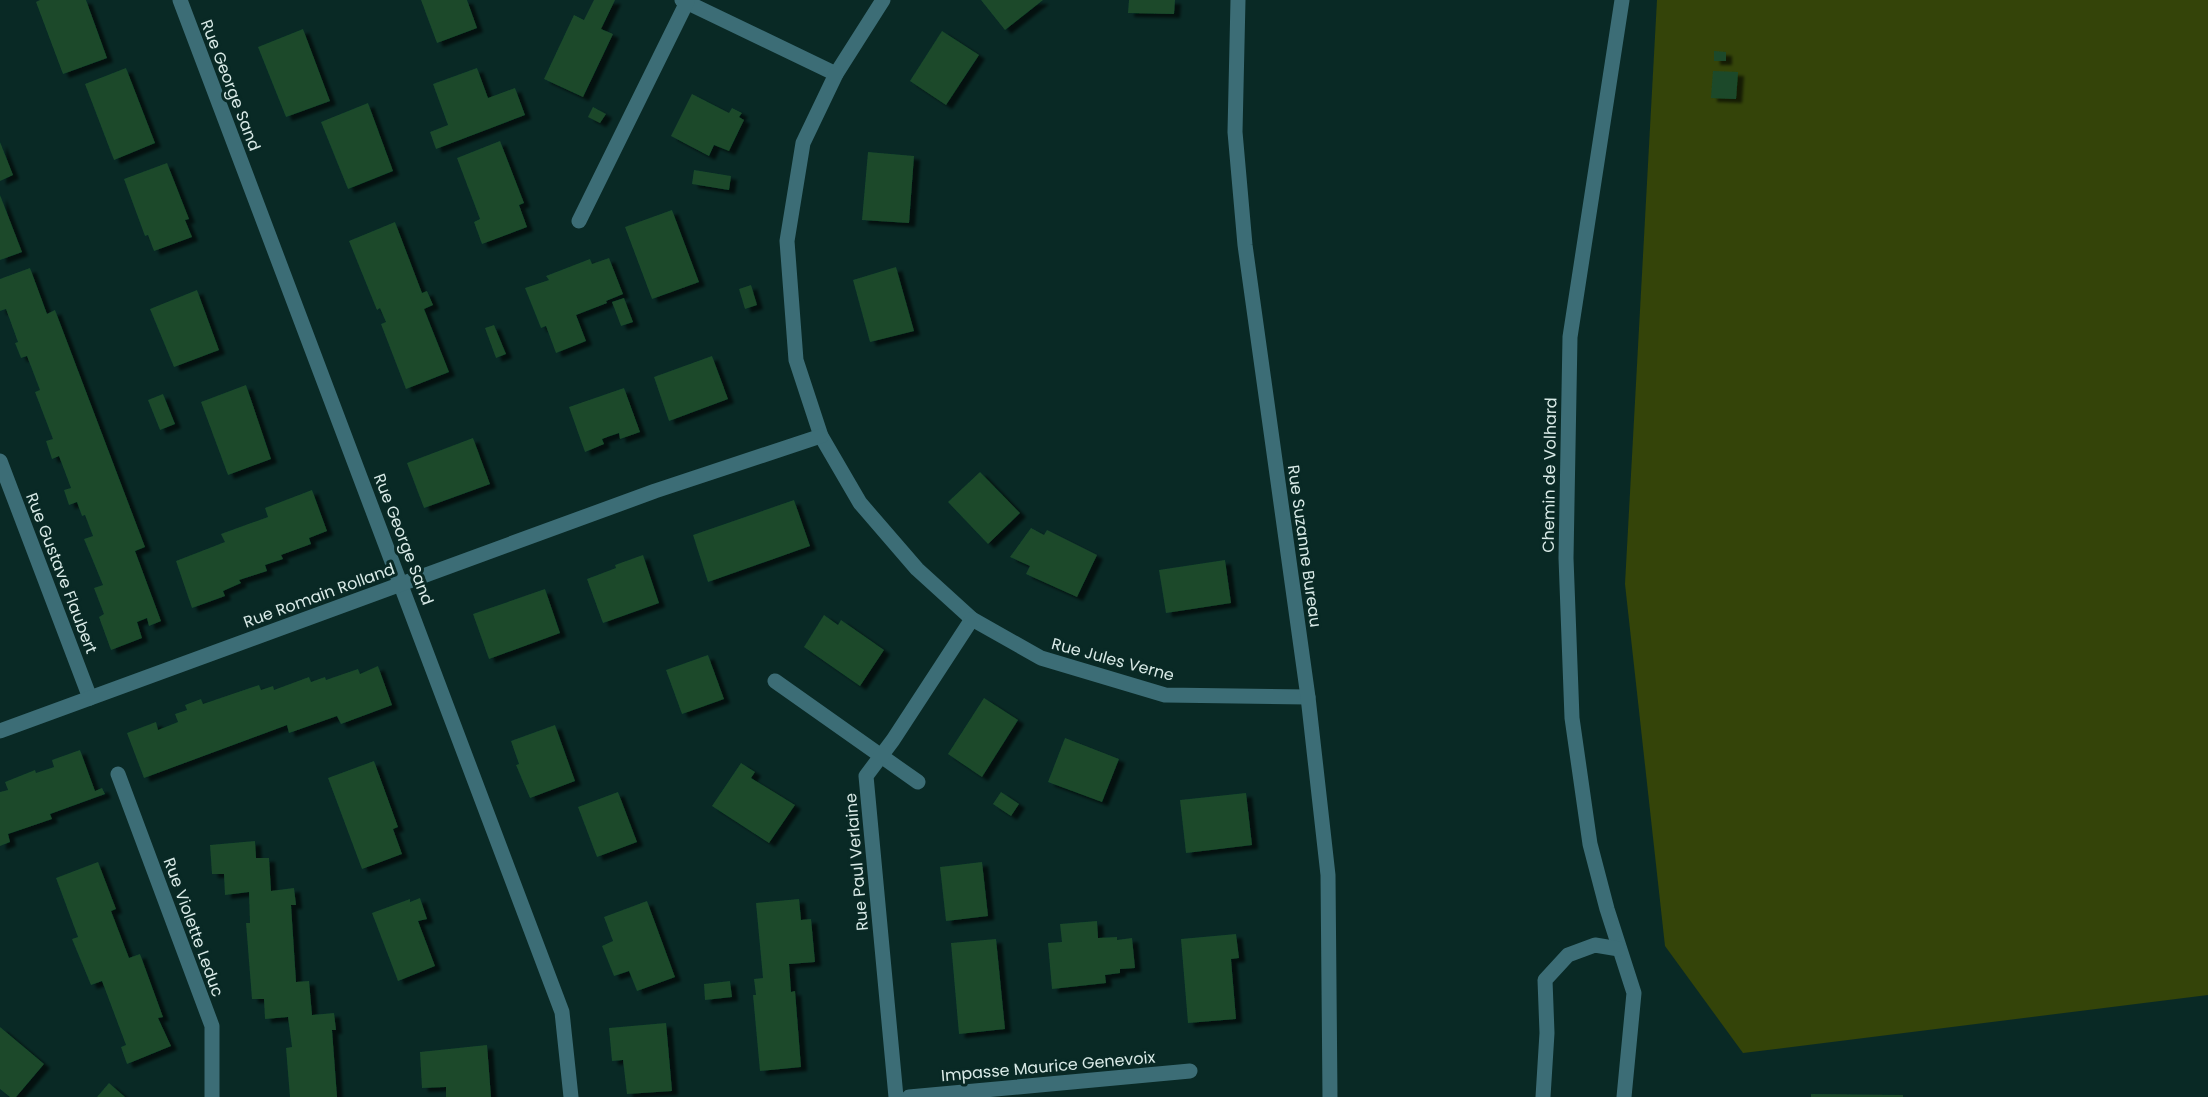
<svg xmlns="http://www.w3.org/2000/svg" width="2208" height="1097" font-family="Poppins,sans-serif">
	<defs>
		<filter id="shadow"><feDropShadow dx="6" dy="4" stdDeviation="1.5" flood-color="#0009"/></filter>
	</defs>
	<rect width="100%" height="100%" fill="#092925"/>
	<path fill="#344409" d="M1657,0H2208V995L1743,1053L1665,946L1625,584Z"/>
	<g fill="#1a4a2c" filter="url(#shadow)">
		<path d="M40,0H86L107,58L63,74L36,2Z"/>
		<path d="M421,0H467L477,28L437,43Z"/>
		<path d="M594,0H615L601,29L613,34L583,97L544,79L574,15L584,20Z"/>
		<path d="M981,0H1043L1005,30Z"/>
		<path d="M1129,0H1175L1174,14L1128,13Z"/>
		<path d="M303,29L330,101L286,117L258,47Z"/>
		<path d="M942,31L979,55L946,105L910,81Z"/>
		<path d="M1714,51L1726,52V61H1714Z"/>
		<path d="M126,68L155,143L114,160L85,84Z"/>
		<path d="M477,68L488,98L515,88L525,115L436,149L430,132L448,125L433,84Z"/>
		<path d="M1713,71L1738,72L1736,99L1711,98Z"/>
		<path d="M692,94L729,113L732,108L742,113L739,117L744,120L729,151L714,145L709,156L671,136Z"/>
		<path d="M368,103L393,171L348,189L321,122Z"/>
		<path d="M593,107L606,114L600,123L588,117Z"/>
		<path d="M500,141L524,203L519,205L527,227L482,244L474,222L480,219L457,158Z"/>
		<path d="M0,142L13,175L0,181Z"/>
		<path d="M868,152L914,156L909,223L862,220Z"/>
		<path d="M167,163L189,219L185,220L192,237L154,251L148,235L145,236L124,179Z"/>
		<path d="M694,170L731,176L729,190L692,184Z"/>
		<path d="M0,195L22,252L0,260Z"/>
		<path d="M672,210L699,282L652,299L625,227Z"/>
		<path d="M395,222L422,293L427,291L433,305L424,309L449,372L406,389L381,324L386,322L380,308L377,310L349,241Z"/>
		<path d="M609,258L623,294L606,301L607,303L576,315L586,341L556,353L546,326L541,328L525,288L549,280L546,276L590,259L592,264Z"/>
		<path d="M896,267L914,331L870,342L853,280Z"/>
		<path d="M30,268L47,314L55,310L145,547L135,551L161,621L149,626L147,618L137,622L142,638L111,650L99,617L104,614L94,588L103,585L84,539L93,536L85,515L82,516L77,502L69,505L64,490L71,488L59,456L52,459L46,441L53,439L35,392L40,390L27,356L21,358L15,343L18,342L6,309L0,311V279Z"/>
		<path d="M751,285L757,305L745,309L739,289Z"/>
		<path d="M197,290L219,350L174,367L150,309Z"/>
		<path d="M624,298L633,322L621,326L612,302Z"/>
		<path d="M494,325L506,354L496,358L485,328Z"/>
		<path d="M712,356L728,399L669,421L654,377Z"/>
		<path d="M246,385L271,459L228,475L201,402Z"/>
		<path d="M624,388L640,432L620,439L619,433L610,436L602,439L604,444L585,452L569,407Z"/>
		<path d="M163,394L175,424L160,430L148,400Z"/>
		<path d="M473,438L490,484L424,508L407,463Z"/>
		<path d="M980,472L1020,513L988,544L948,502Z"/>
		<path d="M312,490L327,531L309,538L311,544L281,555L283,559L265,565L267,571L239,580L241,583L223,591L225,596L192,608L176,561L225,542L221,534L268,517L265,508Z"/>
		<path d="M794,500L810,546L708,582L693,535Z"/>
		<path d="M1031,528L1044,535L1047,530L1097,555L1077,597L1026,574L1030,566L1010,557Z"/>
		<path d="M643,555L659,603L603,623L587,579L616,568L615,565Z"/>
		<path d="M1225,560L1231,603L1166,613L1159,570Z"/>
		<path d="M545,589L560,633L489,659L473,614Z"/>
		<path d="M824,615L838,625L841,620L884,650L860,686L804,647Z"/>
		<path d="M708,655L724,699L682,714L666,670Z"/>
		<path d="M378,666L392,705L341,724L337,716L289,733L287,725L144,778L127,733L156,722L158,730L178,722L175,714L187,710L185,705L201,699L203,704L259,685L261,690L273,686L274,690L309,677L311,682L325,677L326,680L358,669L360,674Z"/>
		<path d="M984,698L1018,720L982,777L948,754Z"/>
		<path d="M555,725L575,781L530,798L516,765L519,764L511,741Z"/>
		<path d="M1065,738L1119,759L1102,802L1048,782Z"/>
		<path d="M80,750L95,791L102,788L105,794L50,814L52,819L8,834L10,842L0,846V792L8,790L5,782L35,770L36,773L54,767L52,760Z"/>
		<path d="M374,761L398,827L393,829L402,854L362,869L328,778Z"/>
		<path d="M741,763L755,772L751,778L795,805L769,843L712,806Z"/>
		<path d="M618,792L637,842L597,857L578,807Z"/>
		<path d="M1001,792L1019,804L1011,816L993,804Z"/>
		<path d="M1246,793L1252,845L1186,853L1180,800Z"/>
		<path d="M255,841L256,858H269L271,891L294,888L296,905H291L296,982L309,981L312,1015L334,1013L336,1030H332L337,1097H290L286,1048L292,1047L288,1017L265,1019L264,999H252L246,923H250L249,892L225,895L224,874H212L210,845Z"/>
		<path d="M98,862L116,909L111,911L129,958L140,954L163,1017L158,1018L171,1046L127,1064L121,1047L126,1045L102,981L91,985L72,939L78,937L56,878Z"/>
		<path d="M982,862L988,916L946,921L940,867Z"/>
		<path d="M420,898L427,919L418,921L435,966L398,981L372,913L410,899V902Z"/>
		<path d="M799,899L801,920L811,919L815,962L789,964L791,992L795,991L801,1067L760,1071L753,995H756L754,979L763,978L756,903Z"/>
		<path d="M647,901L675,977L637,991L629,971L614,976L602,946L613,941L604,917Z"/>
		<path d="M1097,921L1098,938L1117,937V940L1132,938L1135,968L1120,969V973L1105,975L1106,983L1052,989L1048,943L1062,942L1060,924Z"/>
		<path d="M1236,934L1239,958L1231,959L1236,1019L1188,1023L1181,939Z"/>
		<path d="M996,939L1005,1029L959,1034L951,943Z"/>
		<path d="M730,981L732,997L705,1000L704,984Z"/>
		<path d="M666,1023L672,1091L627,1094L623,1060L612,1061L609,1028Z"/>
		<path d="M0,1027L44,1064L16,1097H10L0,1089Z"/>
		<path d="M487,1045L491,1097H446V1087L422,1088L420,1052Z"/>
		<path d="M109,1083L125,1097H97Z"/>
		<path d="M1811,1094L1903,1095V1097H1811Z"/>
	</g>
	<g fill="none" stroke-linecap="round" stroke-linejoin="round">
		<g stroke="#3c6d76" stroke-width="15">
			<path d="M180,0L562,1012L571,1097"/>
			<path d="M682,0L836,74"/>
			<path d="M883,0L836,74L803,143L787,241L796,360L821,436L860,503L917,569L972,619L1041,658L1165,695L1308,697"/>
			<path d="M1238,0L1235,132L1245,245L1308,697L1328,875L1330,1097"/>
			<path d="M1622,0L1570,337L1566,558L1572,718L1590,844L1607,909L1634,993L1624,1097"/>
			<path d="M579,221L687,2"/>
			<path d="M0,461L90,698"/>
			<path d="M775,681L918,782"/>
			<path d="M0,731L655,491L821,436"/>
			<path d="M118,774L212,1026V1097"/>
			<path d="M896,1097L866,776L893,740L972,619"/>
			<path d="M909,1097L1190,1071"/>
			<path d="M1543,1097L1547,1033L1545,980L1568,955L1595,945L1619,949"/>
		</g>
	</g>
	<g text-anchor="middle" stroke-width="6" stroke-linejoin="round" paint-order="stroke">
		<g font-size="16" fill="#d9eae7" stroke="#092925">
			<text transform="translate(231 85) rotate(69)" y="6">Rue George Sand</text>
			<text transform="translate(1549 475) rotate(-89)" y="6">Chemin de Volhard</text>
			<text transform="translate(404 539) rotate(69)" y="6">Rue George Sand</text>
			<text transform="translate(1305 546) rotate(82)" y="6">Rue Suzanne Bureau</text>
			<text transform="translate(62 573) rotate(69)" y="6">Rue Gustave Flaubert</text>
			<text transform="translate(319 595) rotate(-20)" y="6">Rue Romain Rolland</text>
			<text transform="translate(1113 659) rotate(15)" y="6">Rue Jules Verne</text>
			<text transform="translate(856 862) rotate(-95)" y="6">Rue Paul Verlaine</text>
			<text transform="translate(194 927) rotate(70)" y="6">Rue Violette Leduc</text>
			<text transform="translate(1048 1066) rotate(-5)" y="6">Impasse Maurice Genevoix</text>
		</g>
	</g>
</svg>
